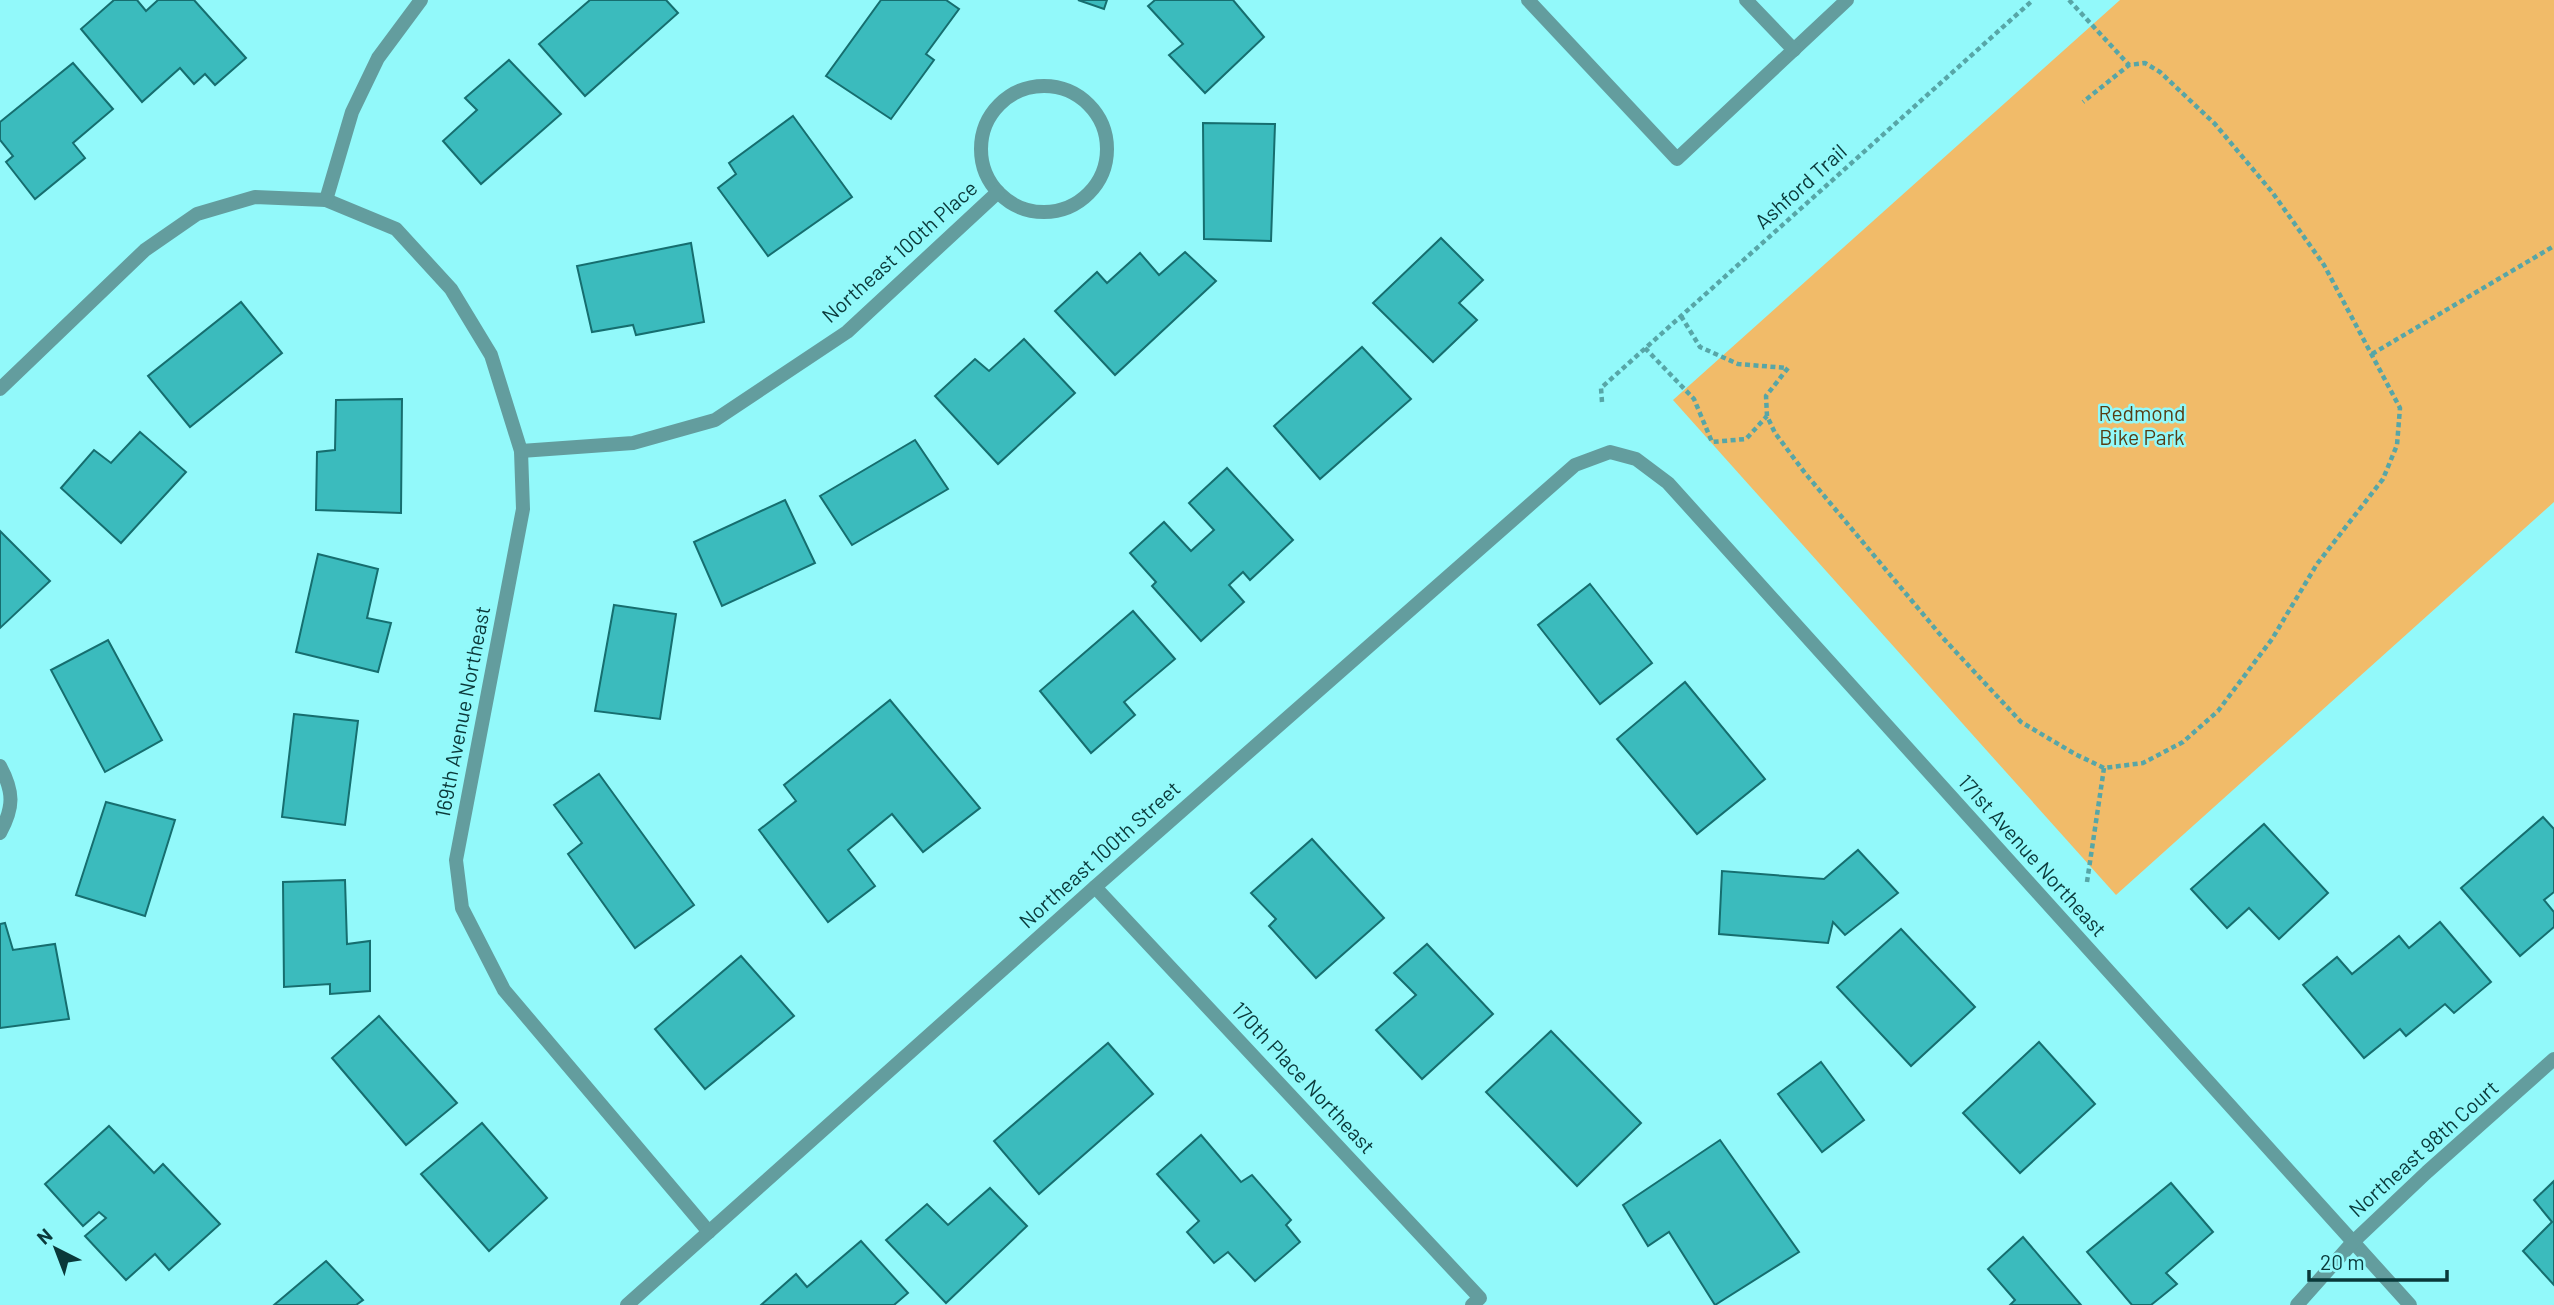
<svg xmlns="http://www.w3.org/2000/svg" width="2554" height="1305" font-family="Barlow,sans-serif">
	<rect width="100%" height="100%" fill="#92f9fa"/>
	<path fill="#f1bb69" d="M2120,0H2554V502L2116,895L1673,400Z"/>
	<g fill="#3bbbbd" stroke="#166e6f" stroke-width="2">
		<path d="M114,0H137L146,11L158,0H194L246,58L215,85L205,74L194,84L180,68L142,102L81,29Z"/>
		<path d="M590,0H666L678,13L585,96L539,44Z"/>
		<path d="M881,0H946L959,9L926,54L934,60L891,119L826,76Z"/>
		<path d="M1078,0H1107L1104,9Z"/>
		<path d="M1155,0H1233L1264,37L1205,93L1169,55L1183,44L1148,6Z"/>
		<path d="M509,60L561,114L481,184L443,141L477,110L465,98Z"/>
		<path d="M73,63L113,109L73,143L85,158L35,199L6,162L13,156L0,140V122Z"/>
		<path d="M793,116L852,197L768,256L718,188L736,174L729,163Z"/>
		<path d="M1203,123L1275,124L1271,241L1204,239Z"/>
		<path d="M1441,238L1483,280L1459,303L1477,320L1433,362L1373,303Z"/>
		<path d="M691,243L704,322L636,335L633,325L592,332L577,266Z"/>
		<path d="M1185,252L1216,281L1115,375L1055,311L1097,272L1107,283L1140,253L1159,275Z"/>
		<path d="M241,302L282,353L190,427L148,376Z"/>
		<path d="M1024,339L1075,393L998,464L935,396L975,359L989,371Z"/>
		<path d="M1362,347L1411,399L1320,479L1274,426Z"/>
		<path d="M402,399L401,513L316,510L317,452L335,450L336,400Z"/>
		<path d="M140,432L186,472L121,543L61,488L94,450L111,463Z"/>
		<path d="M915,440L948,489L852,545L820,496Z"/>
		<path d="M1227,468L1293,540L1250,580L1243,572L1229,585L1244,602L1201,641L1152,586L1156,582L1130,553L1164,522L1191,551L1214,530L1189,503Z"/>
		<path d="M785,500L815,563L722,606L694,542Z"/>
		<path d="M0,531L50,581L0,628Z"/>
		<path d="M318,554L378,569L367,618L391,623L378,672L296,652Z"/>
		<path d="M1590,584L1652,663L1600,704L1538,625Z"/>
		<path d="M614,605L676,614L660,719L595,711Z"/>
		<path d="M1133,611L1175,659L1124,702L1135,715L1091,753L1040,691Z"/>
		<path d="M108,640L162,740L105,772L51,670Z"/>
		<path d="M1685,682L1765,779L1697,834L1617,739Z"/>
		<path d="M890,700L980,808L923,852L892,814L848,850L875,886L828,922L759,830L796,801L784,785Z"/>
		<path d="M294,714L358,721L345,825L282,817Z"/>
		<path d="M599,774L694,905L635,948L568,854L582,843L554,805Z"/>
		<path d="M106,802L175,820L145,916L76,895Z"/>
		<path d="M2543,817L2554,829V892L2544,900L2554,912V927L2520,956L2461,888Z"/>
		<path d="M2264,824L2328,893L2279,939L2249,908L2227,928L2191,889Z"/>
		<path d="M1312,839L1384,918L1316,978L1269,926L1276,919L1251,893Z"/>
		<path d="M1858,850L1898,893L1845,935L1833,922L1828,943L1719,934L1722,871L1824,879Z"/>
		<path d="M345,880L347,944L370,941V991L330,994V984L284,987L283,882Z"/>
		<path d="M2440,922L2491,982L2454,1013L2445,1004L2406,1036L2400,1029L2364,1058L2303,985L2337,957L2352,974L2399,936L2409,948Z"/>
		<path d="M5,923L13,950L55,944L69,1019L0,1028V924Z"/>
		<path d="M1901,929L1975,1007L1911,1066L1837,987Z"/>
		<path d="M1427,944L1493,1014L1422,1079L1376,1030L1416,995L1394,973Z"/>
		<path d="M741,956L794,1016L705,1089L655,1029Z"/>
		<path d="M379,1016L457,1103L406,1145L332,1058Z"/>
		<path d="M1551,1031L1641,1123L1577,1186L1486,1092Z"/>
		<path d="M2039,1042L2095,1104L2020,1173L1963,1113Z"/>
		<path d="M1108,1043L1153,1094L1039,1194L994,1141Z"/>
		<path d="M1821,1062L1864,1120L1822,1152L1778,1094Z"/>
		<path d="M482,1123L547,1198L489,1251L421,1174Z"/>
		<path d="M109,1126L154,1173L163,1164L220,1224L169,1270L155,1254L126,1280L85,1236L106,1218L99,1212L83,1226L45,1184Z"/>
		<path d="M1201,1135L1241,1182L1252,1175L1291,1220L1286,1225L1300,1242L1255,1281L1228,1252L1214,1263L1187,1232L1199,1221L1157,1174Z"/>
		<path d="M1720,1140L1799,1252L1715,1305L1669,1232L1648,1246L1623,1205Z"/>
		<path d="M2554,1181V1285L2523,1251L2552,1222L2534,1200Z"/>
		<path d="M2171,1183L2213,1232L2166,1273L2177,1284L2151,1305H2132L2087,1252Z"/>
		<path d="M990,1188L1027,1226L946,1303L886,1240L927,1204L948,1225Z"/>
		<path d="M2023,1237L2081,1305H2010L2015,1300L1988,1269Z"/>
		<path d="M861,1241L908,1293L894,1305H761L796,1274L807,1287Z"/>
		<path d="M326,1261L363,1300L356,1305H274Z"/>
	</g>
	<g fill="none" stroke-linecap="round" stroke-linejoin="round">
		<g stroke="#57a6a7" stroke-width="4.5" stroke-dasharray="5 3.5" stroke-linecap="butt">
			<path d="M2069,0L2129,65"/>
			<path d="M1681,316L1700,347L1738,364L1787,368"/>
			<path d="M1645,348L1694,399L1712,442L1746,439L1767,416"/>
			<path d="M2372,354L2554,246"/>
			<path d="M1788,368L1766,396L1767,416L1775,433L1805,473L1943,638L2021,722L2075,754L2104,768L2143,763L2183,742L2218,711L2272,639L2317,564L2383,479L2397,445L2400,408L2324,265L2272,192L2215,124L2160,72L2145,63L2129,65L2083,102"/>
			<path d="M1602,402L1601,388L2033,0"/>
			<path d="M2087,882L2104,768"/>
		</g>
		<g stroke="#639d9e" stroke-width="14">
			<path d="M1528,0L1677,159L1847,0"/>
			<path d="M1746,0L1794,50"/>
		</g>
		<g stroke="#639d9e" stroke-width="14">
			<circle cx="1044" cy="149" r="63"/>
			<path d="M326,200L396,229L451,289L491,355L521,451L523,509L456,860L462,908L504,990L709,1232"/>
			<path d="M0,389L145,250L197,214L255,197L326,200L352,112L378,58L421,0"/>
			<path d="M521,451L633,443L715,420L847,332L998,192"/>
			<path d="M0,766C14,792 14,807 0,833"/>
			<path d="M1095,887L1480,1298L1472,1305"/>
			<path d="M627,1305L1095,887L1575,465L1610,452L1636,459L1668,483L2410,1305"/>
			<path d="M2297,1305L2353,1242L2427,1172L2554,1059"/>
		</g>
	</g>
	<g text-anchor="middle" stroke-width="5" stroke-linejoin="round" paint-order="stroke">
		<g font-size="21" fill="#0a393a" stroke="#92f9fa">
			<text transform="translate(1801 187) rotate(-42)" y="7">Ashford Trail</text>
			<text transform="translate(900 252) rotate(-42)" y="7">Northeast 100th Place</text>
			<text transform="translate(463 712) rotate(-79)" y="7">169th Avenue Northeast</text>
			<text transform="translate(1100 855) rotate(-42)" y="7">Northeast 100th Street</text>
			<text transform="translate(2032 856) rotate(48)" y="7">171st Avenue Northeast</text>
			<text transform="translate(1303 1078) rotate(47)" y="7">170th Place Northeast</text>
			<text transform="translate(2424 1149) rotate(-42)" y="7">Northeast 98th Court</text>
		</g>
		<g font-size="21" fill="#573e15" stroke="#92f9fa">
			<text x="2142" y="421">Redmond<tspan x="2142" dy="24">Bike Park</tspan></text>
		</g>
	</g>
	<g transform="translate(56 1249) rotate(318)" stroke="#92f9fa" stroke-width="5" paint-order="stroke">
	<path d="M0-5L12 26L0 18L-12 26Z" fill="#0a393a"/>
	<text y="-10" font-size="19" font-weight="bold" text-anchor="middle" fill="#0a393a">N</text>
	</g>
	<path d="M2309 1270v10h138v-10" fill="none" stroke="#0a393a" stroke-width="3.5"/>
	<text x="2320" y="1270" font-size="21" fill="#0a393a" stroke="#92f9fa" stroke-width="5" paint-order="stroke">20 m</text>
</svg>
